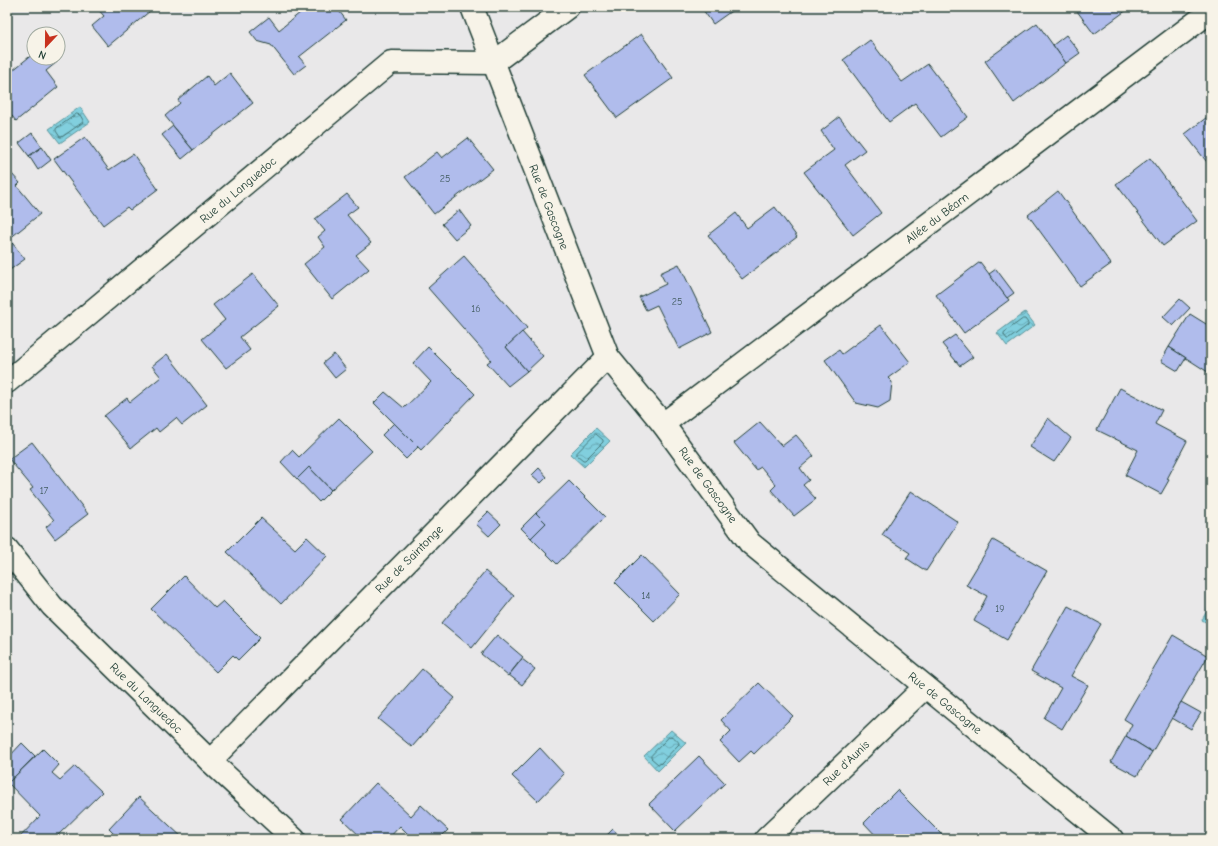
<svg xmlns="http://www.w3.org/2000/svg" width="1218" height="846" font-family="'Comic Neue',sans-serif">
	<defs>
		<pattern id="water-waves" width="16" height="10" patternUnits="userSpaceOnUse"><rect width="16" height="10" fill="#81cfde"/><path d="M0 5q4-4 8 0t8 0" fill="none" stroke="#69a9b5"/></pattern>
	</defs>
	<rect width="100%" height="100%" fill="#e9e8e9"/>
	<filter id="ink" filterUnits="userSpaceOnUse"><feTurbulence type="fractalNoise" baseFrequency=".025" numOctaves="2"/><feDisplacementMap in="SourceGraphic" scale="8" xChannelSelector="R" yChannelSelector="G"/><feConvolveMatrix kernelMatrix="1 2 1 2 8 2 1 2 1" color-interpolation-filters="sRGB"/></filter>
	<g filter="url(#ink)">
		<g fill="url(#water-waves)" stroke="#5a959a">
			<path d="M80,107L90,122L60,143L49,129Z"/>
			<path d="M1025,312L1035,325L1007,346L997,333Z"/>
			<path d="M596,428L610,441L584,467L570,454Z"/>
			<path d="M1211,603V625L1202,620Z"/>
			<path d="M671,730L686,743L658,771L644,756Z"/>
		</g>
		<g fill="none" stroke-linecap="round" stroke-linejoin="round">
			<g stroke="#467778" stroke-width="1">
				<path d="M77,114L80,115L83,120V122L62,137H60L56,131V129Z"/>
				<path d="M1023,319H1025L1028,323V325L1009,339H1007L1004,335V333Z"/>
				<path d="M596,434L603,440V442L585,460H583L577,455V453Z"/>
				<path d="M670,736C673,736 679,741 679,744L660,764H658L651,758V756Z"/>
			</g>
		</g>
		<g fill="#b0bcec" stroke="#1f3d34">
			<path d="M96,7H146L150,11L108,46L92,26L104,16Z"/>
			<path d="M305,7H336L346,20L299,57L306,65L294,74L271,45L257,41L250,32L269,17L279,30L306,8Z"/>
			<path d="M701,7H737L713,24Z"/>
			<path d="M1074,7H1131L1094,34Z"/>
			<path d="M1037,23L1066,63L1014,103L985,61Z"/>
			<path d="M641,34L673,78L617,118L585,75Z"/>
			<path d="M1066,35L1080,53L1066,63L1053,45Z"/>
			<path d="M870,40L902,82L928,64L968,117L941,137L915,103L889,122L843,60Z"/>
			<path d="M34,53V58H53L57,62L46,71L58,87L16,121L7,110V75Z"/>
			<path d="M230,73L253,103L193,150L165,116L180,103L178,100L207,76L214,86Z"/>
			<path d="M1211,114V166H1210L1185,134Z"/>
			<path d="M839,117L865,150L845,165L881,213L853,235L804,172L834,150L821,131Z"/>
			<path d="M173,126L193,150L182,159L162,135Z"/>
			<path d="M32,133L42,147L29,156L19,143Z"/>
			<path d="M85,137L109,170L133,154L158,189L130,210L127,207L103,225L54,159Z"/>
			<path d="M468,138L493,169L434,214L405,177L437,152L442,158Z"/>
			<path d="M42,147L51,160L38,170L29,156Z"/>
			<path d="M1150,158L1197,221L1163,246L1116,184Z"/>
			<path d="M11,173L20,183L17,186L40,214L9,239L25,259L7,272V176Z"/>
			<path d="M1058,191L1111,264L1080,286L1028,215Z"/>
			<path d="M347,194L358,207L347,215L371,243L356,255L369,269L332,299L304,264L325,247L318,237L325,231L315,219Z"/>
			<path d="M775,207L797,237L742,279L708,235L736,213L747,228Z"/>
			<path d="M459,210L471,226L455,239L442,224Z"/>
			<path d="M464,256L527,328L506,347L527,371L508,386L487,363L491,360L428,288Z"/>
			<path d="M980,262L1009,300L964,333L936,295Z"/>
			<path d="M679,264L712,332L679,349L657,305L646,310L639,297L666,284L660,273Z"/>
			<path d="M996,269L1014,293L1007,298L989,274Z"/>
			<path d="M253,274L279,306L240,337L250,350L226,368L202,339L225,320L213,305Z"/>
			<path d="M1180,299L1190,308L1173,326L1163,317Z"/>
			<path d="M1190,314L1211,327V374L1169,347Z"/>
			<path d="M881,325L910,362L888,378L892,382L890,401L878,408L856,403L825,360L839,350L842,354Z"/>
			<path d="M522,332L543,356L527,371L506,347Z"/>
			<path d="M955,335L973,357L960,366L942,344Z"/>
			<path d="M428,347L475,394L421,450L374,403L385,392L404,408L431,382L413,363Z"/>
			<path d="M1169,347L1186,358L1178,371L1161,361Z"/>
			<path d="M167,354L207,405L182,425L176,418L159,432L156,428L131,448L104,416L127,398L130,402L161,377L152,366Z"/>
			<path d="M334,354L346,369L335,378L323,363Z"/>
			<path d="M1120,388L1162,410L1155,424L1187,441L1167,479L1169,480L1161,494L1125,475L1138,450L1097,430Z"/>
			<path d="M339,418L372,451L331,490L309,467L297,479L281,462L292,450L299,457Z"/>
			<path d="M1048,418L1071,438L1054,462L1030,447Z"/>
			<path d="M760,422L782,446L796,435L814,456L800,468L809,480L803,485L816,499L794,516L771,490L776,485L761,467L756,470L734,443Z"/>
			<path d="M394,423L418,447L406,459L382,435Z"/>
			<path d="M32,442L88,514L55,539L46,527L54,520L30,490L33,488L9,459Z"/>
			<path d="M309,467L331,490L319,502L297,479Z"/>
			<path d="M539,468L547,477L541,483L532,475Z"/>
			<path d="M569,481L605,517L557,564L531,538L546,523L536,513Z"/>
			<path d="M911,491L958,522L926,571L906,558L910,553L882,535Z"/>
			<path d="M488,512L501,524L489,536L476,524Z"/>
			<path d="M536,513L546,523L531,538L521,528Z"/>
			<path d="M261,518L295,549L307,537L327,556L281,604L227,552Z"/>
			<path d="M993,540L1047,571L1007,640L974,621L987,596L966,585Z"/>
			<path d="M642,555L680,594L654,621L615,582Z"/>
			<path d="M485,571L514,596L472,648L442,623Z"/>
			<path d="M184,576L215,608L223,601L260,638L238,660L233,655L216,672L151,609Z"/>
			<path d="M1068,606L1101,624L1071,676L1088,685L1062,729L1044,718L1061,688L1031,671Z"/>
			<path d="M497,635L523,657L508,676L481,654Z"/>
			<path d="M1173,635L1208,656L1152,752L1126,736L1132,724L1124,719Z"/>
			<path d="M522,659L535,669L522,685L509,675Z"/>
			<path d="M422,669L455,698L412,747L378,719Z"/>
			<path d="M759,683L793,716L754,754L751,751L739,762L720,742L731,731L721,720Z"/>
			<path d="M1181,702L1201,713L1191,729L1172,718Z"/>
			<path d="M1126,736L1152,752L1137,776L1111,762Z"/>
			<path d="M22,743L35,756L8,783L7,782V759Z"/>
			<path d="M540,748L564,774L538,801L512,776Z"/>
			<path d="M43,749L59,765L52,773L60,780L75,766L102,792L54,839H18L40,816L8,783Z"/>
			<path d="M699,756L725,783L675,831L649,804Z"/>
			<path d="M376,783L411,816L421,805L448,830L439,839H413L400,826L388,839H363L342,819Z"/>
			<path d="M897,790L946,839H879L864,823Z"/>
			<path d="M139,797L184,839H119L109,829Z"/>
			<path d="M613,829L622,839H603Z"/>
		</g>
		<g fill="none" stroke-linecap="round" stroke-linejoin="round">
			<g stroke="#1f3d34" stroke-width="25">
				<g id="street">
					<path d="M472,7L608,357L663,424L750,543L1112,839"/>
					<path d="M7,382L391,62L493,63L568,7"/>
					<path d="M663,424L1211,11"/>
					<path d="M7,549L52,606L210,761L294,839"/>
					<path d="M210,761L608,357"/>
					<path d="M766,839L925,687"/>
				</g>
			</g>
			<use href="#street" stroke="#f7f3e8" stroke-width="22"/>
		</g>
	</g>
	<g text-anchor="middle" stroke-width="3.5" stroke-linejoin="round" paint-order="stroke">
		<g font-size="10" fill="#435d62">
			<text x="445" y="182">25</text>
			<text x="677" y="305">25</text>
			<text x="476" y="312">16</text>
			<text x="44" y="494">17</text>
			<text x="646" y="599">14</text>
			<text x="1000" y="612">19</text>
		</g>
		<g font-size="12" fill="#1f3d34" stroke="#f7f3e8">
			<text transform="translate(238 190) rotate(-40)" y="4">Rue du Languedoc</text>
			<text transform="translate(549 207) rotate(69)" y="4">Rue de Gascogne</text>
			<text transform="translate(937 218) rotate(-37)" y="4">Allée du Béarn</text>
			<text transform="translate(708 485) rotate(54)" y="4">Rue de Gascogne</text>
			<text transform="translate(409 559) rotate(-45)" y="4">Rue de Saintonge</text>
			<text transform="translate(146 698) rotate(44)" y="4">Rue du Languedoc</text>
			<text transform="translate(945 703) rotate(39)" y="4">Rue de Gascogne</text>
			<text transform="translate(846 763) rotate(-44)" y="4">Rue d'Aunis</text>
		</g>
	</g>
	<rect width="1218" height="846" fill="none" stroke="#f7f3e8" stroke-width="24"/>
	<rect x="12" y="12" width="1194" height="822" fill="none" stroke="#1f3d34" stroke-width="1.5" filter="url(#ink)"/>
	<g transform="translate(46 46) rotate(202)"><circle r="19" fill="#f7f3e8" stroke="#a1aaa0"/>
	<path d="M0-3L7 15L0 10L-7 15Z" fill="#c8321e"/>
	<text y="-6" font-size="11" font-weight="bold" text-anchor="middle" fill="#1f3d34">N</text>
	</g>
</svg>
